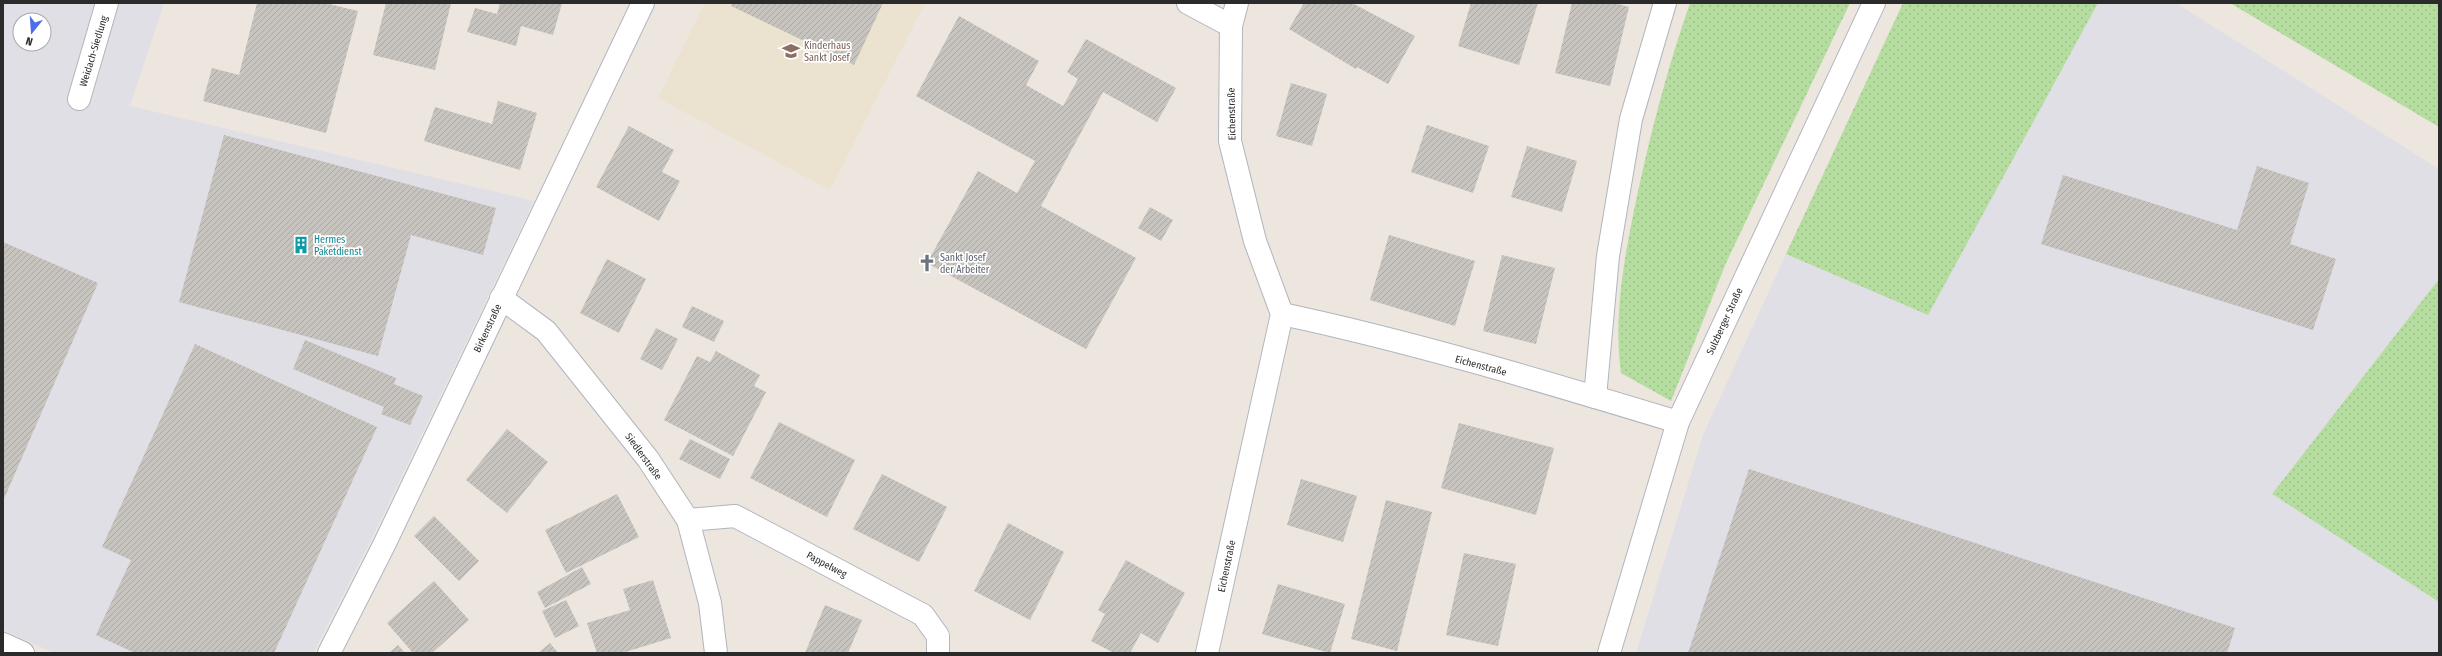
<svg xmlns="http://www.w3.org/2000/svg" width="2442" height="656" font-family="'Fira Sans Condensed',sans-serif">
	<defs>
		<pattern id="grass-dots" width="8" height="8" patternUnits="userSpaceOnUse"><rect width="8" height="8" fill="#b6dda0"/><path d="M2 2h.1M6 6h.1" fill="none" stroke="#9dbe8a" stroke-width="1.8" stroke-linecap="round"/></pattern>
		<pattern id="building-hatch" width="6" height="6" patternUnits="userSpaceOnUse"><rect width="6" height="6" fill="#c7c3be"/><path d="M-1 1l2-2M0 6l6-6M5 7l2-2" fill="none" stroke="#aba8a3"/></pattern>
	</defs>
	<rect width="100%" height="100%" fill="#ece6df"/>
	<g fill="#e0dfe5" fill-rule="evenodd">
		<path d="M3,3H164L130,106L534,201L371,540L313,653H54L3,630ZM20,20H44V44H20Z"/>
		<path d="M2098,3H2176L2439,169V279L2272,494L2439,602V653H1636L1703,435L1786,254L1928,314Z"/>
	</g>
	<path fill="#ece2d0" d="M705,3H925L830,190L658,98Z"/>
	<g fill="url(#grass-dots)">
		<path d="M1690,3H1850L1726,263L1671,401L1621,373C1613,314 1625,254 1637,196C1651,131 1668,66 1690,3Z"/>
		<path d="M1903,3H2098L1928,315L1786,254Z"/>
		<path d="M2230,3H2439V127Z"/>
		<path d="M2439,279V602L2272,494Z"/>
	</g>
	<g fill="url(#building-hatch)">
		<path d="M257,3H325L358,11L326,133L203,101L212,68L239,75Z"/>
		<path d="M386,3H451L435,70L373,55Z"/>
		<path d="M500,3H562L553,35L521,26L516,46L467,32L475,8L497,14Z"/>
		<path d="M733,3H883L854,65L731,6Z"/>
		<path d="M1304,3H1352L1415,36L1388,84L1357,67L1356,69L1289,29Z"/>
		<path d="M1471,3H1538L1519,65L1458,46Z"/>
		<path d="M1572,3H1614L1629,7L1610,86L1555,73Z"/>
		<path d="M959,16L1039,61L1026,85L1063,106L1078,79L1067,72L1086,39L1176,88L1157,122L1103,92L1041,206L1136,258L1086,349L927,263L978,171L1017,193L1035,161L916,96Z"/>
		<path d="M1291,83L1327,94L1312,146L1276,136Z"/>
		<path d="M498,101L537,113L520,170L424,141L435,107L492,124Z"/>
		<path d="M1427,125L1489,146L1473,193L1411,172Z"/>
		<path d="M629,126L674,150L662,172L680,181L659,221L596,187Z"/>
		<path d="M224,135L496,208L483,255L411,235L378,356L179,302Z"/>
		<path d="M1527,146L1577,161L1562,212L1511,197Z"/>
		<path d="M2257,166L2309,183L2290,244L2336,259L2313,330L2041,244L2063,175L2237,230Z"/>
		<path d="M1150,207L1173,220L1161,241L1138,228Z"/>
		<path d="M1389,235L1475,261L1455,326L1370,300Z"/>
		<path d="M3,242L98,283L3,501Z"/>
		<path d="M1502,255L1555,268L1536,344L1483,331Z"/>
		<path d="M607,259L646,279L619,333L580,313Z"/>
		<path d="M692,306L724,321L714,342L682,327Z"/>
		<path d="M656,328L678,339L662,370L640,359Z"/>
		<path d="M305,340L396,378L394,384L423,396L410,425L381,414L384,407L293,369Z"/>
		<path d="M195,344L377,427L274,653H135L96,635L131,560L102,547Z"/>
		<path d="M716,351L760,375L754,386L766,392L733,456L664,420L697,356L710,362Z"/>
		<path d="M779,422L855,460L827,517L750,478Z"/>
		<path d="M1459,423L1554,448L1536,515L1441,488Z"/>
		<path d="M507,429L548,462L507,513L466,480Z"/>
		<path d="M690,439L730,459L720,479L679,459Z"/>
		<path d="M1749,469L2235,628L2227,653H1688Z"/>
		<path d="M882,474L947,507L919,562L853,529Z"/>
		<path d="M1301,479L1357,496L1343,542L1287,525Z"/>
		<path d="M617,494L639,537L566,573L545,530Z"/>
		<path d="M1386,500L1432,512L1397,651L1351,639Z"/>
		<path d="M434,516L479,561L459,581L414,536Z"/>
		<path d="M1008,523L1064,552L1030,620L974,591Z"/>
		<path d="M1464,553L1516,564L1498,646L1446,635Z"/>
		<path d="M1126,560L1185,593L1158,643L1141,633L1130,653H1114L1091,641L1105,614L1098,610Z"/>
		<path d="M582,567L591,584L545,608L537,592Z"/>
		<path d="M653,580L671,638L622,653H597L587,623L630,610L623,589Z"/>
		<path d="M434,581L469,620L432,653H413L387,623Z"/>
		<path d="M1278,584L1345,604L1330,653L1262,634Z"/>
		<path d="M566,600L579,626L555,638L542,611Z"/>
		<path d="M825,605L862,620L848,653H805Z"/>
		<path d="M550,643L558,653H538Z"/>
		<path d="M398,645L405,653H389Z"/>
	</g>
	<g fill="none" stroke-linecap="round" stroke-linejoin="round">
		<g stroke="#b2b5bd" stroke-width="24">
			<g id="street">
				<path d="M1188,3L1231,26"/>
				<path d="M79,99L107,3"/>
				<path d="M501,298L546,331L648,459L688,520L710,603L716,653"/>
				<path d="M1282,314C1414,342 1549,383 1678,422"/>
				<path d="M1595,397L1608,256L1631,119L1665,3"/>
				<path d="M688,520L735,516L923,615L938,636V653"/>
				<path d="M3,644L23,653"/>
				<path d="M329,653L384,545L643,3"/>
				<path d="M1207,653L1282,314L1255,241L1230,141L1231,26L1237,3"/>
			</g>
		</g>
		<g stroke="#b2b5bd" stroke-width="24">
			<path id="secondary" d="M1609,653L1678,422L1874,3"/>
		</g>
		<use href="#street" stroke="#fff" stroke-width="22"/>
		<use href="#secondary" stroke="#fff" stroke-width="22"/>
	</g>
	<defs>
		<g id="school-bare" transform="scale(1.38)"><path d="M0-5L7-2L0 1L-7-2ZM-4 1L0 2.5L4 1V4Q0 6-4 4Z" fill="#8d6e63" stroke="#fff" stroke-width="2.5" paint-order="stroke"/></g>
		<g id="building-bare" transform="scale(1.38)"><path d="M-4-6H4V6H1V3H-1V6H-4ZM-2.5-4.3h1.7v1.8h-1.7ZM.8-4.3h1.7v1.8H.8ZM-2.5-1h1.7V.8h-1.7ZM.8-1h1.7V.8H.8Z" fill="#0f9aa8" stroke="#fff" stroke-width="2.5" paint-order="stroke"/></g>
		<g id="church-bare" transform="scale(1.38)"><path d="M-1.2-6h2.4v3.5h3.3v2.4h-3.3V6h-2.4V-.1h-3.3v-2.4h3.3Z" fill="#6b7280" stroke="#fff" stroke-width="2.5" paint-order="stroke"/></g>
	</defs>
	<g fill-rule="evenodd">
		<use href="#school-bare" x="791" y="51"/>
		<use href="#building-bare" x="301" y="245"/>
		<use href="#church-bare" x="927" y="263"/>
	</g>
	<g text-anchor="middle" stroke-width="3.5" stroke-linejoin="round" paint-order="stroke">
		<g font-size="10" fill="#785e54" stroke="#fff" text-anchor="start">
			<text x="804" y="49">Kinderhaus<tspan x="804" dy="12">Sankt Josef</tspan></text>
		</g>
		<g font-size="10" fill="#2b2b2b" stroke="#fff">
			<text transform="translate(93 51) rotate(-73)" y="4">Weidach-Siedlung</text>
			<text transform="translate(1231 114) rotate(-91)" y="4">Eichenstraße</text>
			<text transform="translate(1724 321) rotate(-65)" y="4">Sulzberger Straße</text>
			<text transform="translate(487 328) rotate(-65)" y="4">Birkenstraße</text>
			<text transform="translate(1481 365) rotate(15)" y="4">Eichenstraße</text>
			<text transform="translate(644 456) rotate(54)" y="4">Siedlerstraße</text>
			<text transform="translate(827 564) rotate(28)" y="4">Pappelweg</text>
			<text transform="translate(1226 566) rotate(-78)" y="4">Eichenstraße</text>
		</g>
		<g font-size="10" fill="#0d838f" stroke="#fff" text-anchor="start">
			<text x="314" y="243">Hermes<tspan x="314" dy="12">Paketdienst</tspan></text>
		</g>
		<g font-size="10" fill="#5b616d" stroke="#fff" text-anchor="start">
			<text x="940" y="261">Sankt Josef<tspan x="940" dy="12">der Arbeiter</tspan></text>
		</g>
	</g>
	<rect width="2442" height="656" fill="none" stroke="#2b2b2b" stroke-width="8"/>
	<g transform="translate(32 32) rotate(197)"><circle r="19" fill="#ffffff" stroke="#aaaaaa"/>
	<path d="M0-3L7 15L0 10L-7 15Z" fill="#4d6dea"/>
	<text y="-6" font-size="11" font-weight="bold" text-anchor="middle" fill="#2b2b2b">N</text>
	</g>
</svg>
